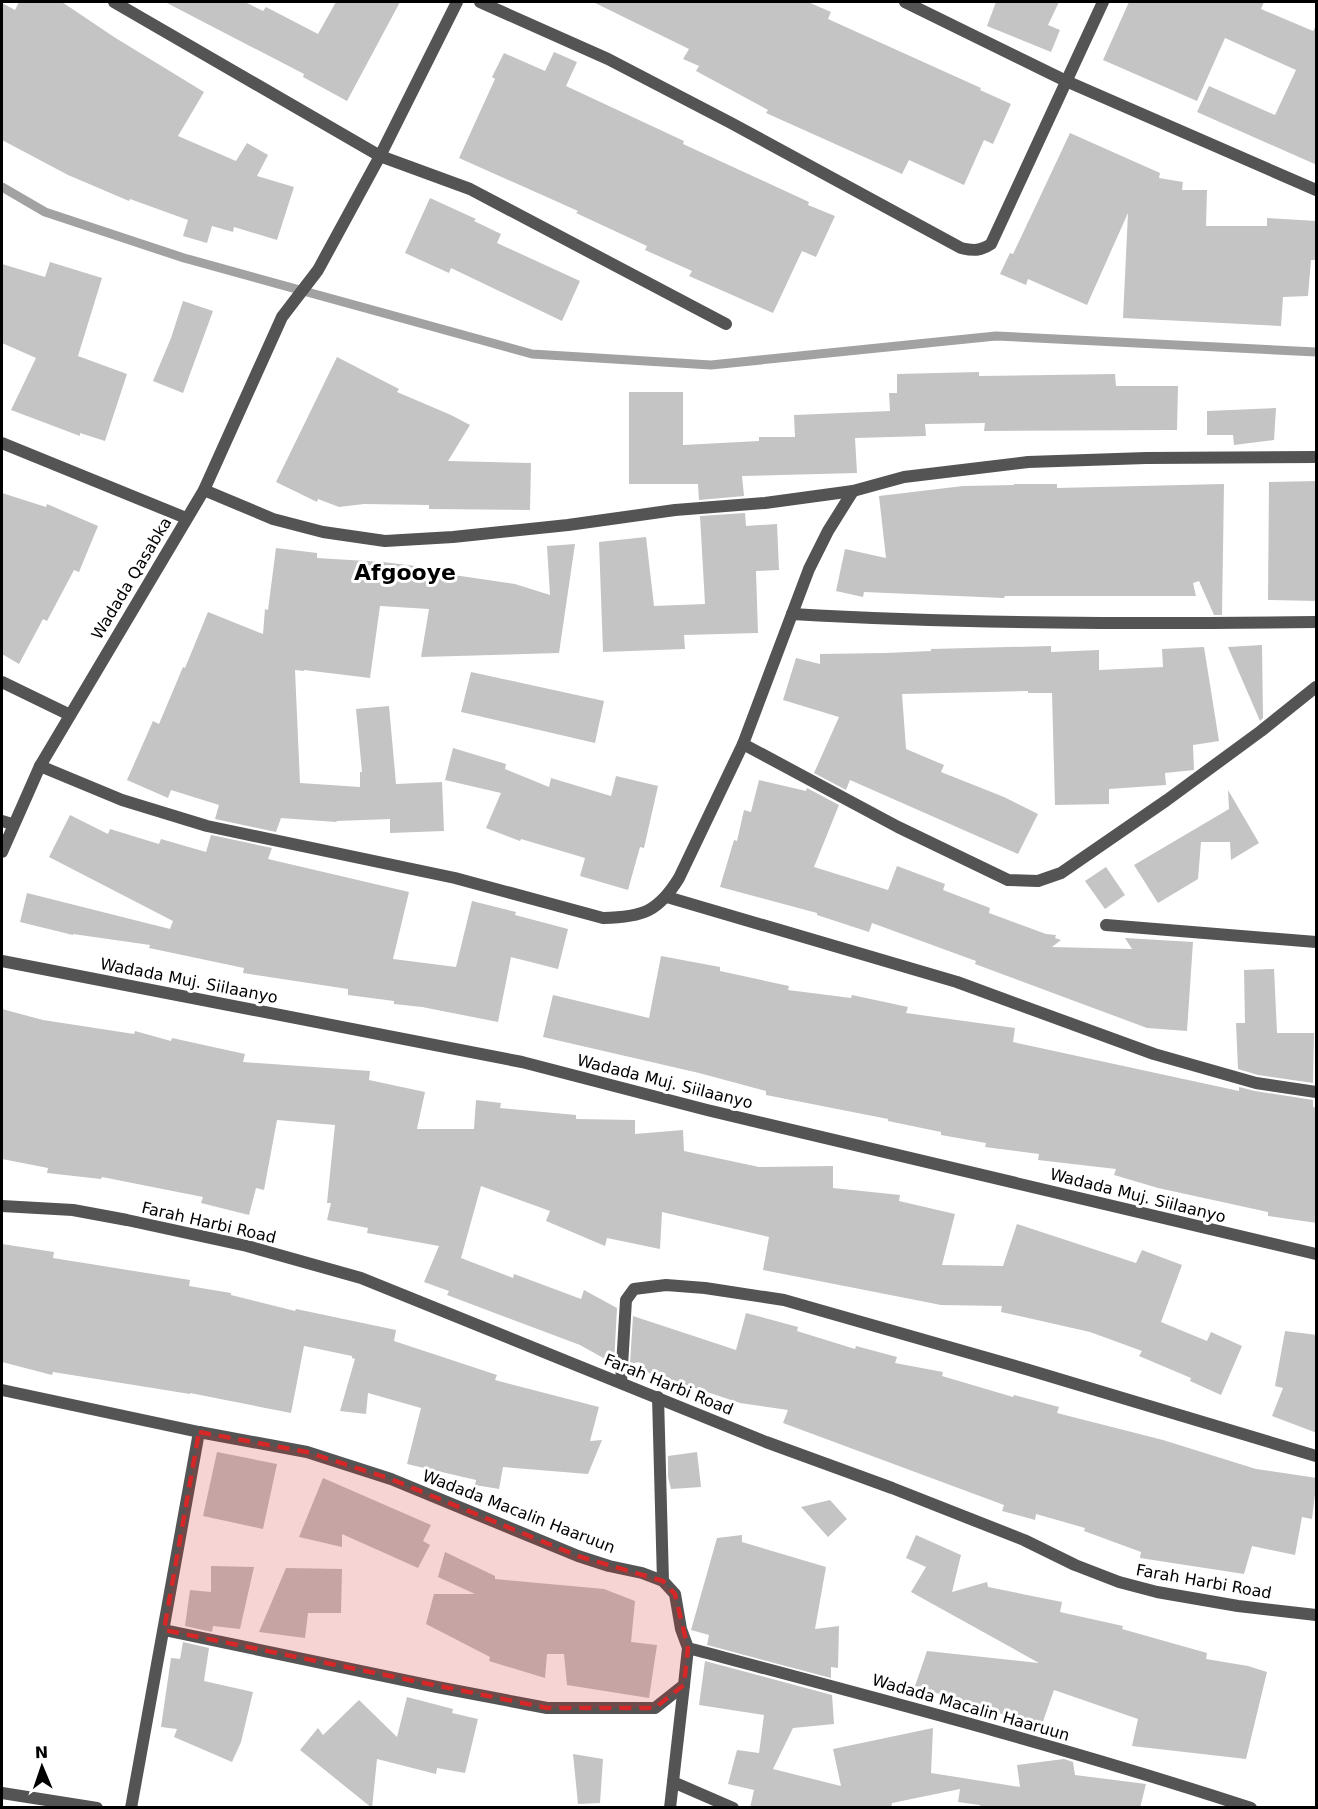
<svg xmlns="http://www.w3.org/2000/svg" width="1318" height="1809" font-family="'DejaVu Sans',sans-serif">
	<rect width="100%" height="100%" fill="#fff"/>
	<g fill="none" stroke-linecap="round" stroke-linejoin="round">
		<path stroke="#a2a2a2" stroke-width="9" d="M2,187L45,212L184,258L532,354L711,365L996,336L1316,352"/>
	</g>
	<g fill="#c4c4c4">
		<path d="M19,2H62L114,37L204,92L178,136L236,161L247,143L268,155L257,176L294,187L277,240L234,227L233,232L212,226L207,243L183,236L188,220L130,199L129,201L68,175L2,140V3L15,10Z"/>
		<path d="M165,2H245L263,11L266,7L318,34L336,2H400L347,101L303,77L304,74Z"/>
		<path d="M593,2H808L831,12L828,19L981,88L980,90L1011,104L993,144L984,140L964,185L909,160L902,174L766,113L768,110L696,71L699,66L683,59L689,49Z"/>
		<path d="M996,2H1059L1048,25L1060,30L1051,52L987,26Z"/>
		<path d="M1129,2H1264L1261,9L1313,31L1317,24V165L1197,112L1209,86L1275,115L1296,70L1225,38L1197,101L1103,60Z"/>
		<path d="M554,52L577,62L566,86L684,141L683,144L809,202L808,205L835,216L816,257L802,251L773,313L689,276L692,271L645,250L647,246L576,213L578,211L459,158L495,79L492,77L504,53L545,71Z"/>
		<path d="M1070,133L1160,173L1159,178L1183,182L1182,190H1207L1206,226H1267V218L1317,221V260H1311L1308,296L1283,297L1281,326L1123,318L1128,213L1087,305L1028,279L1026,285L1000,274L1010,253L1013,254Z"/>
		<path d="M430,198L476,219L474,221L501,234L497,243L580,281L562,321L451,268L449,273L405,253Z"/>
		<path d="M50,262L102,278L78,356L127,374L105,441L80,433V436L11,410L36,358L2,343V264L45,277Z"/>
		<path d="M183,301L213,311L183,393L153,381L171,338Z"/>
		<path d="M337,357L399,389L397,392L451,415L470,425L448,461L531,463L530,510L429,509V505L364,504L339,507L318,499L317,502L276,482Z"/>
		<path d="M979,372V376L1115,374L1116,386H1178L1177,430L984,431L985,423L925,424L926,436L855,438L857,473L742,476L744,496L699,500L698,484H629V392H683V445L759,441V437H795L794,415L890,411L889,393H897V374Z"/>
		<path d="M1276,408L1274,440L1234,445L1233,435H1207V411Z"/>
		<path d="M1317,481V601L1268,600L1269,482Z"/>
		<path d="M1014,484H1057V488L1224,484L1222,615H1214L1199,581L1193,583L1196,596H1005L1004,598L864,592L863,597L836,591L845,549L886,558L879,496L963,486L1014,485Z"/>
		<path d="M2,493L46,507L47,504L98,526L79,572L74,570L47,621L43,619L19,664L2,654Z"/>
		<path d="M745,513L746,526L777,524L779,570L756,571L758,633L684,635L685,649L603,652L599,542L646,537L654,606L705,604L700,516Z"/>
		<path d="M575,544L559,653L421,657L429,609L380,606L370,678L304,670V671L295,670L300,783L360,787V772H362L356,709L389,706L396,784L442,782L444,831L390,833V819L337,821L336,822L281,818L276,832L215,819L219,805L171,790L168,798L127,780L153,721L159,724L183,667L185,668L208,612L263,634L265,609L268,610L276,548L317,553V558L383,562L440,569V573L515,584L550,595L547,546Z"/>
		<path d="M1262,645L1263,718L1260,721L1228,647Z"/>
		<path d="M1051,646V652L1099,650V670L1163,667L1162,649L1204,647L1219,741L1193,745L1194,770L1165,773L1166,785L1109,789V804L1055,805L1052,693H1028V691L902,694L906,749L944,765L941,772L1004,797L1038,814L1018,854L850,780L846,790L814,773L839,717L783,700L796,658L820,664V654L885,653L931,651V649Z"/>
		<path d="M471,672L604,701L595,743L461,712Z"/>
		<path d="M453,748L506,764L505,769L549,787L551,778L611,796L616,776L658,786L644,848L640,847L628,890L580,876L585,858L521,839L520,841L486,828L501,793L445,780Z"/>
		<path d="M759,780L806,791L807,788L839,805L814,867L888,890L897,866L945,884L943,890L990,908L989,913L1046,934L1056,935L1055,938L1061,940L1052,947L1132,949L1125,938L1193,942L1187,1031L1147,1028L975,964L976,961L872,923L869,932L817,915V913L720,887L734,840L737,841L744,810L751,812Z"/>
		<path d="M1228,790L1259,843L1231,860L1230,842H1201L1198,879L1158,903L1134,865L1229,809Z"/>
		<path d="M70,815L108,834L110,829L159,844L161,839L206,852L211,835L272,848L268,859L409,892L393,959L456,967L472,901L516,912L515,915L568,929L558,969L511,957L498,1022L422,1007L394,1004V1001L348,995V989L243,973L244,968L149,948L150,945L73,934V935L20,922L27,893L170,929L173,921L49,857Z"/>
		<path d="M1106,867L1125,895L1105,909L1085,881Z"/>
		<path d="M661,956L720,967V971L789,986L788,990L851,998L852,995L908,1007L906,1013L1015,1028L1013,1042L1239,1091V1087L1255,1091L1313,1100V1107L1317,1108V1223L1268,1216V1212L1158,1188L1114,1175L1116,1169L1038,1160L1039,1154L985,1147L986,1143L941,1135V1132L888,1121V1119L766,1095V1091L699,1073L543,1037L553,995L649,1018Z"/>
		<path d="M1274,969L1277,1033H1314L1313,1083L1258,1075L1238,1069L1236,1023H1245L1244,970Z"/>
		<path d="M2,1009L43,1020L134,1034L135,1031L171,1041L172,1038L245,1054L243,1062L370,1071L369,1080L425,1092L417,1129H474L476,1100L501,1103L500,1108L576,1115V1119L635,1120V1134L683,1130L684,1151L759,1167L833,1166V1188L900,1195L899,1201L955,1214L942,1265L1003,1266L1017,1224L1136,1263L1142,1250L1182,1265L1161,1322L1207,1341L1211,1332L1242,1346L1221,1395L1190,1381L1191,1378L1139,1356L1142,1351L1090,1332L1001,1312L1002,1306L941,1305L763,1270L769,1237L662,1212L660,1249L607,1238L605,1246L546,1221L550,1211L481,1186L461,1258L513,1278L514,1274L581,1299L584,1290L617,1308L614,1364L580,1345L447,1295L449,1291L424,1282L439,1246L367,1233L368,1228L327,1220L331,1203H327L335,1125L277,1120L264,1190L256,1188L249,1215L201,1203L203,1197L102,1177L101,1179L47,1173L48,1168L2,1159Z"/>
		<path d="M2,1244L54,1252L53,1258L190,1280L189,1286L231,1293V1295L295,1311L296,1309L396,1330L394,1341L497,1375L495,1380L599,1407L590,1441L602,1440L588,1474L503,1467L499,1489L475,1485L476,1480L407,1464L421,1408L368,1393L366,1414L340,1411L355,1359L352,1358V1356L304,1346L291,1413L190,1393V1394L53,1372L52,1375L2,1362Z"/>
		<path d="M746,1313L798,1327L797,1331L855,1349L856,1346L897,1357L895,1363L943,1372L942,1376L1013,1397L1014,1395L1059,1407L1057,1413L1163,1440L1256,1469L1317,1478L1312,1519L1302,1517L1295,1555L1252,1546L1244,1574L1140,1558L1141,1552L1084,1531L1085,1528L1036,1514L1035,1520L1002,1511L1004,1505L783,1423L788,1410L740,1403L641,1370L639,1362L630,1364L633,1316L736,1350Z"/>
		<path d="M1285,1331L1317,1335V1433L1272,1416L1283,1388L1275,1386Z"/>
		<path d="M217,1452L277,1464L263,1529L203,1516Z"/>
		<path d="M697,1452L701,1487L671,1489L668,1477V1456Z"/>
		<path d="M323,1478L431,1525L423,1541L430,1545L418,1568L342,1534V1547L299,1537Z"/>
		<path d="M830,1500L847,1519L828,1537L801,1507Z"/>
		<path d="M742,1535V1542L826,1567L815,1629L839,1626L838,1668L831,1667V1678L707,1645L709,1635L691,1630L717,1538Z"/>
		<path d="M916,1535L961,1555L952,1592L987,1582L988,1587L1062,1602L1060,1612L1123,1626L1122,1629L1207,1653L1206,1659L1248,1666L1267,1672L1246,1759L1132,1746L1138,1719L1054,1690L1041,1727L915,1686L927,1651L1039,1663L911,1592L926,1567L906,1558Z"/>
		<path d="M445,1552L495,1576V1579L604,1589L635,1601L631,1642L657,1645L649,1698L567,1685L564,1654H547L545,1678L489,1661L490,1657L426,1624L434,1594H475L438,1577Z"/>
		<path d="M211,1566L254,1567L240,1629L213,1626L212,1632L185,1626L190,1590L211,1592Z"/>
		<path d="M286,1568L342,1569L341,1613H308L305,1638L259,1632Z"/>
		<path d="M183,1642L209,1648L204,1681L253,1692L241,1742L232,1762L174,1737L177,1729L161,1727L171,1658L180,1659Z"/>
		<path d="M705,1661L832,1695L834,1724L793,1728L773,1769L841,1786L833,1749L933,1728L931,1773L1020,1787L1017,1765L1064,1759L1073,1762L1075,1775L1146,1784L1140,1808H980V1805L958,1802L960,1789L892,1803L891,1808H750L754,1790L728,1784L737,1750L759,1753L764,1715L699,1705Z"/>
		<path d="M407,1697L453,1709L452,1713L478,1719L465,1773L437,1768L436,1774L377,1759L372,1808L300,1750L318,1728L323,1735L359,1700L397,1737Z"/>
		<path d="M573,1754L603,1759L600,1803L578,1804Z"/>
	</g>
	<g fill="none" stroke-linecap="round" stroke-linejoin="round">
		<g stroke="#545454" stroke-width="12">
			<path d="M114,2L380,156L470,189L726,324"/>
			<path d="M480,2L608,59L731,123L961,248C974,251 980,251 991,244L1103,2"/>
			<path d="M905,2L1066,81L1316,190"/>
			<path d="M2,443L186,518"/>
			<path d="M204,490L273,519L323,532L385,541L453,537L568,525L675,510L765,503L853,491L904,477L1028,462L1146,458L1316,457"/>
			<path d="M792,614C967,624 1141,624 1316,622"/>
			<path d="M2,682L70,715"/>
			<path d="M743,744L898,827L1008,880L1038,881L1061,873L1167,800L1261,731L1316,687"/>
			<path d="M40,766L122,800L207,826L455,878L603,918C643,917 658,912 679,878L743,744L809,569L828,531L853,491"/>
			<path d="M2,821L12,824"/>
			<path d="M667,897L957,982L1154,1054L1256,1083L1316,1092"/>
			<path d="M1106,925L1316,942"/>
			<path d="M2,961L522,1062L707,1110L1316,1254"/>
			<path d="M2,1206L73,1210L127,1220L247,1246L361,1278L766,1442L892,1488L1024,1540L1075,1565L1119,1582L1157,1592L1238,1606L1316,1615"/>
			<path d="M621,1382L626,1300L634,1289L666,1285L705,1288L784,1300L1029,1370L1316,1456"/>
			<path d="M2,1390L199,1432L307,1452L391,1479L578,1556L609,1566L642,1573L663,1581L675,1594L681,1629L688,1648L684,1685L655,1708H547L437,1687L164,1630"/>
			<path d="M658,1397L663,1581"/>
			<path d="M688,1648C876,1698 1065,1747 1251,1808"/>
			<path d="M673,1782L733,1808"/>
			<path d="M2,1793L97,1808"/>
			<path d="M131,1808L199,1432"/>
			<path d="M670,1808L684,1685"/>
		</g>
		<path stroke="#545454" stroke-width="12" d="M2,852L40,766L204,490L282,317L318,270L380,156L457,2"/>
	</g>
	<path fill="#d62828" fill-opacity="0.2" stroke="#d62828" stroke-width="4.5" stroke-dasharray="12 8" stroke-linejoin="round" d="M199,1432L307,1452L391,1479L578,1556L663,1581L675,1594L688,1648L684,1685L655,1708H547L164,1630Z"/>
	<g text-anchor="middle" stroke-width="6" stroke-linejoin="round" paint-order="stroke">
		<g font-size="16" fill="#000" stroke="#fff">
			<text transform="translate(131 578) rotate(-59)" y="6">Wadada Qasabka</text>
			<text transform="translate(189 980) rotate(11)" y="6">Wadada Muj. Siilaanyo</text>
			<text transform="translate(665 1081) rotate(14)" y="6">Wadada Muj. Siilaanyo</text>
			<text transform="translate(1138 1195) rotate(14)" y="6">Wadada Muj. Siilaanyo</text>
			<text transform="translate(209 1222) rotate(13)" y="6">Farah Harbi Road</text>
			<text transform="translate(669 1384) rotate(22)" y="6">Farah Harbi Road</text>
			<text transform="translate(519 1511) rotate(21)" y="6">Wadada Macalin Haaruun</text>
			<text transform="translate(1204 1581) rotate(10)" y="6">Farah Harbi Road</text>
			<text transform="translate(971 1707) rotate(16)" y="6">Wadada Macalin Haaruun</text>
		</g>
		<g font-size="22" font-weight="bold" fill="#000" stroke="#fff">
			<text x="405" y="580">Afgooye</text>
		</g>
	</g>
	<rect width="1318" height="1809" fill="none" stroke="#000000" stroke-width="6"/>
	<g transform="translate(42 1767) rotate(358)" stroke="#ffffff" stroke-width="4.5" paint-order="stroke">
	<path d="M0-4.5L10 22L0 15L-10 22Z" fill="#000000"/>
	<text y="-9" font-size="16" font-weight="bold" text-anchor="middle" fill="#000000">N</text>
	</g>
</svg>
